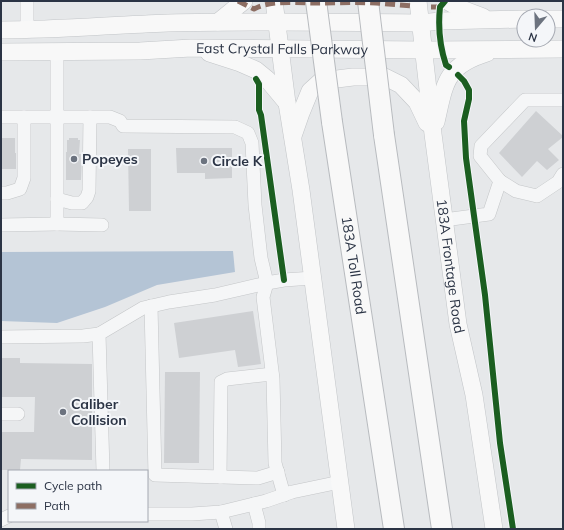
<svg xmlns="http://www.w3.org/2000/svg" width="564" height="530" font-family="Mulish,sans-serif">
	<rect width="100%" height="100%" fill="#e6e8ea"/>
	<path fill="#b4c4d5" d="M233,251L235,272L157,285L105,307L57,323L1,321V252Z"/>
	<g fill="#ced0d3">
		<path d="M536,111L563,136V137L548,149L559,160L547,170L537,161L522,177L499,153Z"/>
		<path d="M1,138H15V153H16V169H1Z"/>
		<path d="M69,138H78V140H80L79,154H82L81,180H66V152H67V140H69Z"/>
		<path d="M176,148H232V178L205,179V173H177Z"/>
		<path d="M128,149H151V211H129Z"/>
		<path d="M253,311L261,364L238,367L235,350L179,358L174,323Z"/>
		<path d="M1,358H20V363L92,364V460L21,459L20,470H1V432H34L35,397H1Z"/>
		<path d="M165,372H200L199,463H164Z"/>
	</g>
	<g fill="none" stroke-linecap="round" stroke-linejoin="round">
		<g stroke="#c4c6c8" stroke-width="14">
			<g id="minor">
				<path d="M27,1V30"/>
				<path d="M57,52V224L102,225"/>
				<path d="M1,117H110L120,121L123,126L235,127L248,133L252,143L255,205L261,258L267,283L284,280L313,278"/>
				<path d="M500,181L516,191L537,196L558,182L563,174"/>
				<path d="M1,193H7L20,189L24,178V117"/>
				<path d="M57,199L72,203H82L87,197L89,191L90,117"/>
				<path d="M444,220L489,214L500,181L480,156L481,146L525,100H563"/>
				<path d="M1,225L57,224"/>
				<path d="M267,283L263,297L273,379L275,463L284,495"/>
				<path d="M151,306L155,475L258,478L278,472"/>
				<path d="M1,337L83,336L99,334"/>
				<path d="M1,414H18"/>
				<path d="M103,471L99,334L143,308L169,302L215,295L267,283"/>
				<path d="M220,477L221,382L227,379L272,374"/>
				<path d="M254,504L259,523V529"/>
				<path d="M221,512L226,529"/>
				<path d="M147,514H192L221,512L266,501L292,492L340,482"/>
				<path d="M1,520L9,516"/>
			</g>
		</g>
		<g stroke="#c2c5c8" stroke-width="18">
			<g id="major">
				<path d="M274,1L287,103L301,190L346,529"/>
				<path id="s1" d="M418,1L433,134L458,324L474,395L494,529"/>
				<path d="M447,1L459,8L483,17"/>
				<path d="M548,19H563"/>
				<path d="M218,22L244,1"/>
				<path d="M1,30C57,30 112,25 168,23C252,21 336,22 421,23L440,21L524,19"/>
				<path id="s2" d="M1,52L140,51L191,48L424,50L563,49"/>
				<path d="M209,53L240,63L256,70L267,79L287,103"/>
				<path d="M436,122C445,83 445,66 487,53"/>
				<path d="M293,136L301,113L310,91L321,81L353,77H385L401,85L417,102L427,123"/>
			</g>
		</g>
		<g stroke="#b8bbbf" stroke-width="22">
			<g id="highway">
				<path id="s3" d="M332,122L394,529"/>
				<path d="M384,135L442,529"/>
			</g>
		</g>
		<use href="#minor" stroke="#f5f6f7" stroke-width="13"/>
		<use href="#major" stroke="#f8f8f8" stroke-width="17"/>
		<use href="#highway" stroke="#f8f8f8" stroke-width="20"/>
		<g stroke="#b8bbbf" stroke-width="22" stroke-linecap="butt">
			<g id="highway-bridge">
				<path d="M316,1L332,122"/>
				<path d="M368,1L384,135"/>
			</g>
		</g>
		<use href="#highway-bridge" stroke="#f8f8f8" stroke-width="20"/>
		<g stroke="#8d6e63" stroke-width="5" stroke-dasharray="10 5" stroke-linecap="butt">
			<path d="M238,1L254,9C270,0 294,3 314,3C334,3 355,2 376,3C388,4 400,5 413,6"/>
			<path d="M431,7H440"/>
		</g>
		<g stroke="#f4f6f9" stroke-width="8">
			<g id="cycleway">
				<path d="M445,1L440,7C438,26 440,47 446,65L449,67"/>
				<path d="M458,75L464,81L469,90V99L464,121L466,158L485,295L500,443L513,529"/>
				<path d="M256,79L259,84V110L261,115L284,280"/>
			</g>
		</g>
		<use href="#cycleway" stroke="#1b5e20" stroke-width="6"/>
	</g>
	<g fill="#6c737f" stroke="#f4f6f9" stroke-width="1.5">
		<circle cx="74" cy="159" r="4"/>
		<circle cx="204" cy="161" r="4"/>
		<circle cx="63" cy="412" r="4"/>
	</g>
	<g text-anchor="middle" stroke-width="4" stroke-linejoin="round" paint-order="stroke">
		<g font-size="14" fill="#2b3445" stroke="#f4f6f9">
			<text dy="5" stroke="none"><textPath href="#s2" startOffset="281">East Crystal Falls Parkway</textPath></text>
			<text dy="5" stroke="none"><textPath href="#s3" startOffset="145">183A Toll Road</textPath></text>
			<text dy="5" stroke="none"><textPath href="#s1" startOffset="267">183A Frontage Road</textPath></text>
		</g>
		<g font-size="14" font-weight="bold" fill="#2b3445" stroke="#f4f6f9" text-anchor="start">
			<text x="82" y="164">Popeyes</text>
			<text x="212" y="166">Circle K</text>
			<text x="71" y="409">Caliber<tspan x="71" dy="16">Collision</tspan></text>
		</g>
	</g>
	<rect width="564" height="530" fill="none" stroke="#2b3445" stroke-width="4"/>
	<rect x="8" y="470" width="140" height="52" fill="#f4f6f9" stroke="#a4a8b1"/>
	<rect x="16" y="483" width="20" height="6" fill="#1b5e20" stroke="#a4a8b1"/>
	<text x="44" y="490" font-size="12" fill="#2b3445">Cycle path</text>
	<rect x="16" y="503" width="20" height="6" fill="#8d6e63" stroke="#a4a8b1"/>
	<text x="44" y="510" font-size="12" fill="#2b3445">Path</text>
	<g transform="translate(536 28) rotate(199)"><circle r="19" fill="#f4f6f9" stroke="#a4a8b1"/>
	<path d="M0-3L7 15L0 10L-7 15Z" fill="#6c737f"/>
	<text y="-6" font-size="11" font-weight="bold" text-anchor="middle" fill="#2b3445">N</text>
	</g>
</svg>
